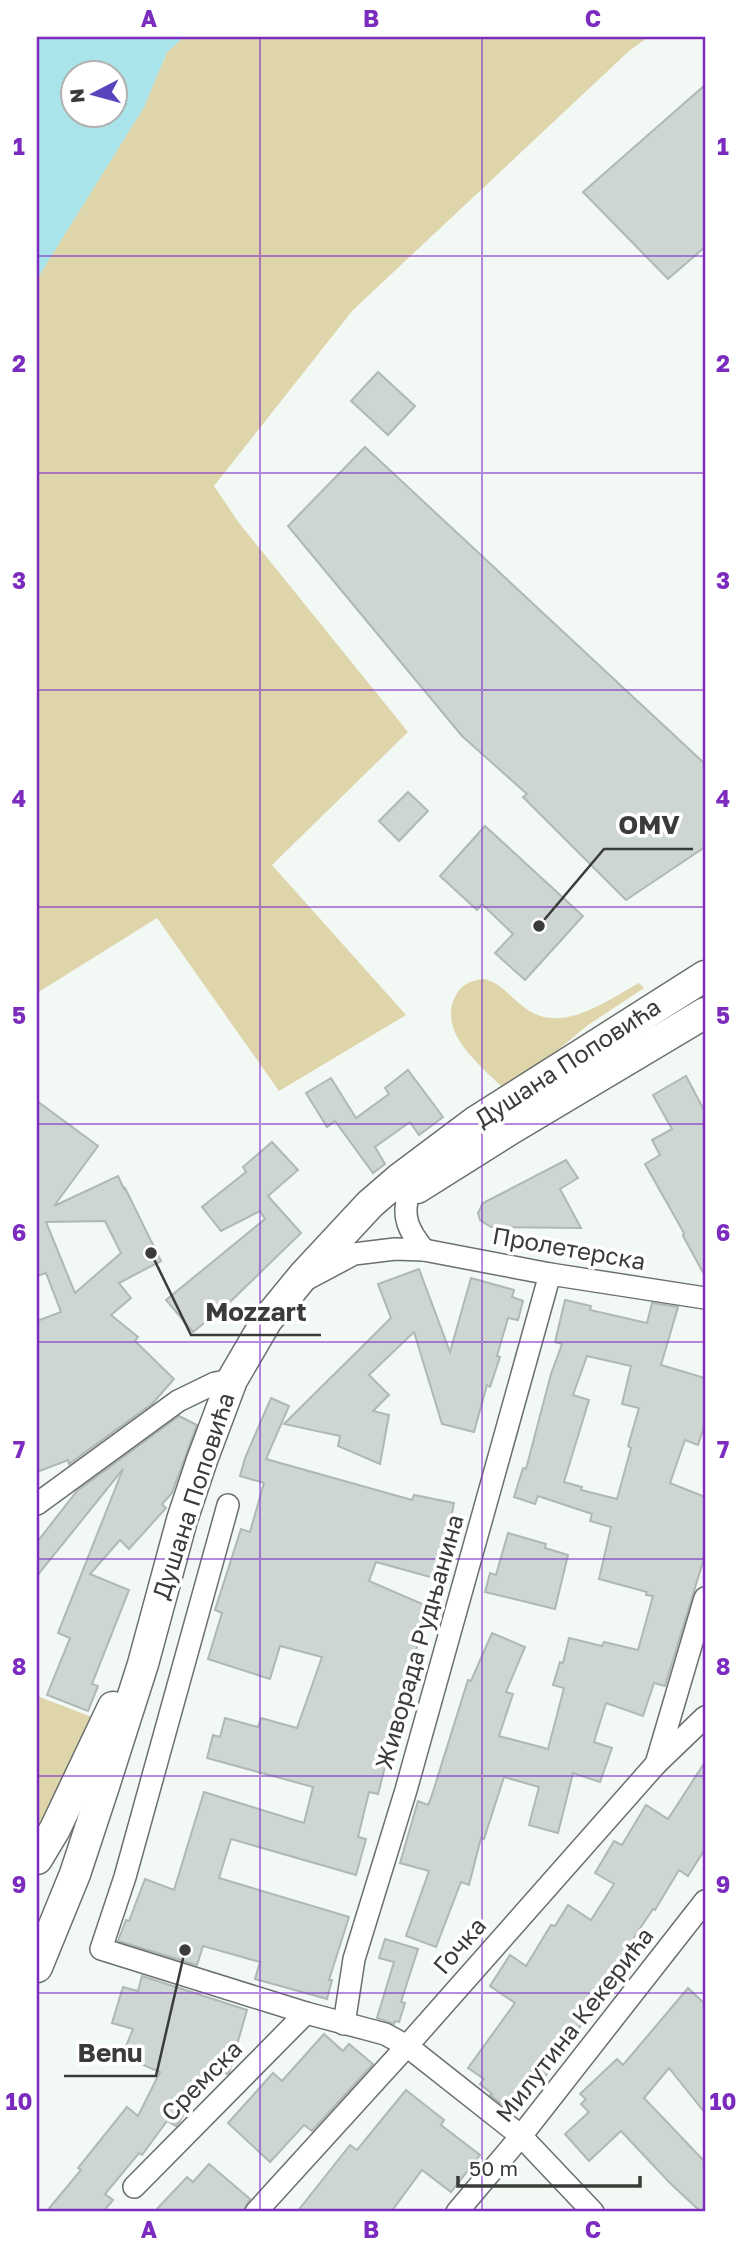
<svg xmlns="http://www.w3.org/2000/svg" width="742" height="2249" font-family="'Golos Text',sans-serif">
	<rect width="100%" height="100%" fill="#f2f8f3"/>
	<g fill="#ded5aa">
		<path d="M184,37H648L629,51L353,310L214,486L239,523L408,732L272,865L406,1015L279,1091L157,918L37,993V279L144,107L167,52Z"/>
		<path d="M484,979C499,982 509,995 520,1004C558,1038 602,1003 639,983L644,988L588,1025L507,1092C484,1068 435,1033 456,995C462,984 472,980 484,979Z"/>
		<path d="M37,1696L105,1722L37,1859Z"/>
	</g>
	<path fill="#a8e4ea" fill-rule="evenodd" d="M37,37H184L167,52L144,107L37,279ZM74,74H116V116H74Z"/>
	<g fill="#cdd6d3" stroke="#b0b8b5" stroke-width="2" fill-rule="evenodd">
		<path d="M705,85V247L668,279L583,192Z"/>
		<path d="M378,372L415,406L388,435L351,401Z"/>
		<path d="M365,447L705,764V847L626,900L523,797L527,794L462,736L288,526Z"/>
		<path d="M408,792L428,811L399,841L379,821Z"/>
		<path d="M485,826L583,916L525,980L495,953L513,934L482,904L477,910L440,876Z"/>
		<path d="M408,1070L443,1117L419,1135L410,1122L375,1147L385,1164L373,1173L335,1121L327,1127L306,1093L331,1078L356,1118L389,1094L385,1088Z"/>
		<path d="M686,1076L705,1112V1276L683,1236L684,1233L645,1164L660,1155L652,1140L672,1129L653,1095Z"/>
		<path d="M37,1101L98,1146L54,1206L118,1176L124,1189L125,1188L161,1261L119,1283L131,1298L111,1315L138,1337L135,1341L174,1379L153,1403L69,1464L68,1460L37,1472V1321L61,1312L46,1273L37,1276ZM105,1221L121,1253L75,1293L46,1222Z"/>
		<path d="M272,1142L298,1170L268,1196L301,1233L230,1302L193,1332L166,1300L265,1219L260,1211L221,1231L202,1207L246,1172L243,1167Z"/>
		<path d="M566,1160L578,1178L560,1189L581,1228L491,1227L480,1220L478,1213L483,1203Z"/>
		<path d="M419,1269L450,1352L471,1278L514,1290L512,1297L523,1301L518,1320L508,1318L497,1356L500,1357L490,1387L487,1385L474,1432L442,1424L414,1332L369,1375L389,1395L373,1411L389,1415L380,1464L338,1446L340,1436L284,1424L391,1318L378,1284Z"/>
		<path d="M565,1300L591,1306L590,1310L647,1323L652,1303L678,1307L661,1365L705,1378V1424L698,1445L685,1440L670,1483L705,1497V1555L665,1686L654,1683L643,1716L606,1703L594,1742L612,1748L600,1782L573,1773L558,1833L529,1825L539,1787L504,1777L484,1839L481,1838L469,1885L461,1882L436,1947L406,1936L429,1871L400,1863L418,1801L428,1805L431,1798L468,1680L471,1681L492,1633L525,1647L506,1692L513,1694L499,1736L548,1749L564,1688L553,1685L560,1662L563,1663L569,1638L602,1646L604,1642L638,1650L653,1596L646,1595L647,1592L599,1579L611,1527L590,1521L592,1514L538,1496L535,1504L514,1497L523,1468L526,1469L551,1374L562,1344L555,1342ZM587,1356L631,1366L622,1404L639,1408L628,1446L631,1448L617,1499L581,1490L582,1487L564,1482L589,1400L573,1395Z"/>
		<path d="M271,1398L289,1406L266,1459L412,1500L414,1495L454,1503L448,1533H446L434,1578L376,1562L369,1581L427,1606L414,1659L399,1704L397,1703L384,1759H387L378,1794L369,1792L358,1837L366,1839L356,1875L231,1839L219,1878L349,1917L329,1980H332L327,1999L255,1979L260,1962L203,1946L197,1965L118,1941L126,1920L129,1921L145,1879L174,1890L204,1792L304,1823L313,1787L207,1758L213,1735L220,1737L225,1718L258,1727L261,1718L297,1728L322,1657L280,1646L270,1679L208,1659L222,1613L215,1610L241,1529L250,1532L264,1483L240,1476L245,1458Z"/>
		<path d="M179,1416L197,1425L172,1493L162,1504L166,1508L129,1549L120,1540L90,1574L129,1590L92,1684L98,1686L88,1711L47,1695L70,1638L58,1633L123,1469L37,1576V1542L77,1491Z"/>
		<path d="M508,1533L546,1544L545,1548L568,1555L555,1609L485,1592L490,1573L496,1575Z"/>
		<path d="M705,1762V1849L688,1876L679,1870L655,1910L653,1909L629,1945L638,1950L599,2008L595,2005L542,2081L540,2079L513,2113L490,2095L492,2094L480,2084L484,2079L468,2068L515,2003L490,1986L510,1955L526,1966L551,1925L555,1926L568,1905L591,1920L614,1884L595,1873L614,1841L622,1845L646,1805L668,1819Z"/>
		<path d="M385,1939L418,1949L401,2002L405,2003L399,2022L395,2021L394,2024L377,2018L394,1962L379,1958Z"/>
		<path d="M142,1976L247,2010L229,2073L227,2074L208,2068L180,2121L176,2126L167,2121L142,2155L139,2153L105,2194L113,2200L103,2212H46L81,2170L78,2168L127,2107L138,2116L160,2072L122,2056L133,2029L112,2023L123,1987L138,1991Z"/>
		<path d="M688,1988L705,2004V2113L669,2068L644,2098L705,2162V2212H701L670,2183L621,2131L589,2161L565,2134L589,2112L581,2104L586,2099L580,2094L617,2059L623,2065Z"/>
		<path d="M324,2034L343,2051L349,2044L373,2064L312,2131L304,2125L270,2162L228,2123L273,2073L282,2081Z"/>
		<path d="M406,2090L444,2120L441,2125L480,2155L451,2192L422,2170L391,2212H297L350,2145L357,2150Z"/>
		<path d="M209,2164L250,2199L243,2212H154L187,2177L193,2182Z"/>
	</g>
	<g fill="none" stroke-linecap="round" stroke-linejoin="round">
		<g stroke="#6b706c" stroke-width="24">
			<g id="minor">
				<path d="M409,1193C401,1217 409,1231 424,1250"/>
				<path d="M309,1278L354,1254L395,1249L424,1250L550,1274L705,1298"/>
				<path d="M37,1504L178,1401L215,1383L232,1380"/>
				<path d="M228,1505L125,1877L101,1949L306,2013L385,2034L407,2046L521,2136L593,2212"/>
				<path d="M656,1764L705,1598"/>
				<path d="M344,2024L354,1959L406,1790L550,1274"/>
				<path d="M134,2187L306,2013"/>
				<path d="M256,2212L407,2046L656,1764L705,1717"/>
				<path d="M457,2212L521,2136L705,1901"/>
			</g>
		</g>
		<g stroke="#6b706c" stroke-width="33">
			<g id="secondary">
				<path d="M417,1188L514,1127L705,1013"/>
				<path d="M37,1859L55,1829L113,1707"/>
				<path d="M37,1967L75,1874L104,1786L143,1664L182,1520L202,1460L232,1380L267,1320L303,1276L370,1204L399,1179L475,1122L705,976"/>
			</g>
		</g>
		<use href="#minor" stroke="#fff" stroke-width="21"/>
		<use href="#secondary" stroke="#fff" stroke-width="30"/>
	</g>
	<path fill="none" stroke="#7b2cbf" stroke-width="2" stroke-opacity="0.55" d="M260,37V2212M482,37V2212M37,256H705M37,473H705M37,690H705M37,907H705M37,1124H705M37,1342H705M37,1559H705M37,1776H705M37,1993H705"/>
	<g text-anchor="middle" stroke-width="7" stroke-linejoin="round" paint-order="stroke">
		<g font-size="24" fill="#393c39" stroke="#fff">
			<text transform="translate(568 1063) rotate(-33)" y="8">Душана Поповића</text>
			<text transform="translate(569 1249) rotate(10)" y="8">Пролетерска</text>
			<text transform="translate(194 1496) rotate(-72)" y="8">Душана Поповића</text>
			<text transform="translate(420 1642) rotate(-74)" y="8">Живорада Рудњанина</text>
			<text transform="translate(460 1946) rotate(-49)" y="8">Гочка</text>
			<text transform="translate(575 2025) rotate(-52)" y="8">Милутина Кекерића</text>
			<text transform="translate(202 2081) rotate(-45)" y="8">Сремска</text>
		</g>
	</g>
	<path fill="none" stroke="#393c39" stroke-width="2.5" d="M539 926L604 849H693M151 1253L191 1335H321M185 1950L156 2076H64"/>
	<g fill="#393c39" stroke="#fff" stroke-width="2.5">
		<circle cx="539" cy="926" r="7"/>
		<circle cx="151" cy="1253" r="7"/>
		<circle cx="185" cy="1950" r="7"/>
	</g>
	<g font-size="26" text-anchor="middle" font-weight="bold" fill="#393c39" stroke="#fff" stroke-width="7" stroke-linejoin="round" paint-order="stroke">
		<text x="649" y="834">OMV</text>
		<text x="256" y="1321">Mozzart</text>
		<text x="110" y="2062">Benu</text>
	</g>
	<rect width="742" height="2249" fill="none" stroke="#ffffff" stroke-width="77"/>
	<g transform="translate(94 94) rotate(264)"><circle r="33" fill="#ffffff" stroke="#b0b1b0" stroke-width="2"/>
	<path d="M0-5L12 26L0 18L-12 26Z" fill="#5745bd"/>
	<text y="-10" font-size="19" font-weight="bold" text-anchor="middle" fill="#393c39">N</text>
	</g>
	<path d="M458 2176v10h182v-10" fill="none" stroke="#393c39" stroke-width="3.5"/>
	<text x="469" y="2176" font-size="21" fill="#393c39" stroke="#ffffff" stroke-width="5" paint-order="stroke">50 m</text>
	<rect x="38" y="38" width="666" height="2172" fill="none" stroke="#7b2cbf" stroke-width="2.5"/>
	<g font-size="23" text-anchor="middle" font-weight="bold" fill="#7b2cbf">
		<text x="149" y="27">A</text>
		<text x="371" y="27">B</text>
		<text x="593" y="27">C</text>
		<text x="19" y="155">1</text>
		<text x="723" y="155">1</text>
		<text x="19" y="372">2</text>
		<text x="723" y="372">2</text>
		<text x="19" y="589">3</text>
		<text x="723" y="589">3</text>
		<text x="19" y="807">4</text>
		<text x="723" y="807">4</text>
		<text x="19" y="1024">5</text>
		<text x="723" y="1024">5</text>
		<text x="19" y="1241">6</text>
		<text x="723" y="1241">6</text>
		<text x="19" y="1458">7</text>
		<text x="723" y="1458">7</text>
		<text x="19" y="1675">8</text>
		<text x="723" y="1675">8</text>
		<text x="19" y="1893">9</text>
		<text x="723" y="1893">9</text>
		<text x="19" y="2110">10</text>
		<text x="723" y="2110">10</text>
		<text x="149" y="2238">A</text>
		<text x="371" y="2238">B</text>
		<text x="593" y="2238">C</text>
	</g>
</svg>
